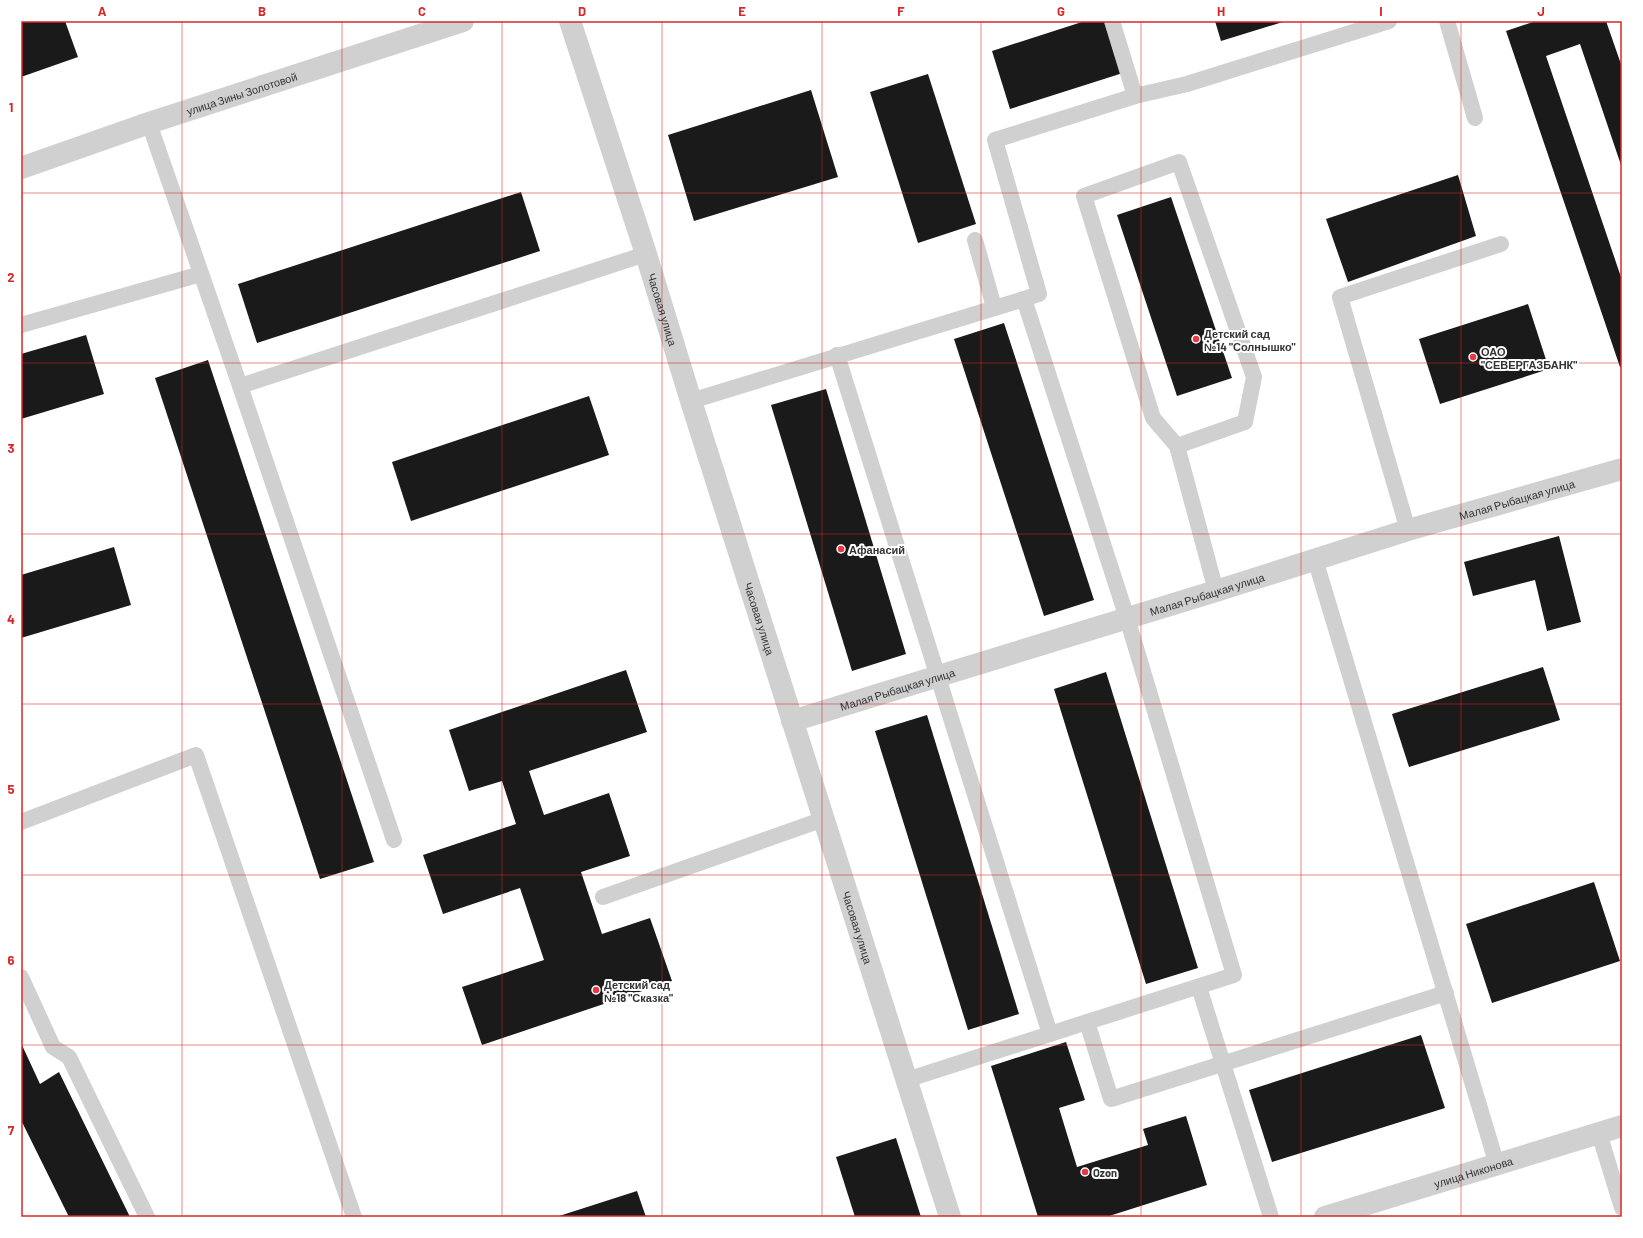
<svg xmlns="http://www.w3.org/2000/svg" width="1643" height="1238" font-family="Barlow,sans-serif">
  <rect width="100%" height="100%" fill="#fff"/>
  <g fill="#1a1a1a">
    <path d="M21 21H65L78 57 21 77Z"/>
    <path d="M1085 21H1110L1126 72 1010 109 992 51Z"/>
    <path d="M1215 21H1286L1221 41Z"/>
    <path d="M1536 21H1606L1622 67V168L1580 44 1546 56 1622 280V367H1620L1506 31Z"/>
    <path d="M928 74 976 224 918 243 870 92Z"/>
    <path d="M811 90 838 177 694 221 668 135Z"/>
    <path d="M1458 175 1476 236 1348 282 1326 219Z"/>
    <path d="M521 192 540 251 257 343 238 284Z"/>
    <path d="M1171 197 1232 378 1177 396 1117 215Z"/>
    <path d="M1528 304 1549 369 1440 404 1419 339Z"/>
    <path d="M1004 323 1094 600 1044 616 954 339Z"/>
    <path d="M86 335 104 394 21 419V354Z"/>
    <path d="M208 360 374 862 320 879 155 378Z"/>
    <path d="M826 389 906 654 852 671 771 405Z"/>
    <path d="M589 396 609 455 411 521 392 462Z"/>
    <path d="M1559 536 1581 622 1547 631 1535 580 1473 596 1464 562Z"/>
    <path d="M114 547 131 605 21 638V575Z"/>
    <path d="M1543 667 1560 720 1409 767 1392 714Z"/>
    <path d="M626 670 647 732 529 771 544 815 609 793 630 856 581 872 602 934 650 918 672 981 482 1045 462 987 544 960 520 888 443 914 423 855 516 824 502 781 469 791 449 730Z"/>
    <path d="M1106 672 1198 968 1146 984 1054 689Z"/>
    <path d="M927 715 1019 1014 968 1030 875 731Z"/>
    <path d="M1594 882 1620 961 1492 1003 1466 924Z"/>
    <path d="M1421 1035 1445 1108 1272 1162 1249 1090Z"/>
    <path d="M1066 1042 1085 1100 1059 1108 1077 1167 1148 1145 1143 1129 1186 1116 1207 1185 1106 1217H1038L991 1066Z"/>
    <path d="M21 1043 40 1084 59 1072 130 1217H69L21 1120Z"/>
    <path d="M896 1138 921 1217H855L836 1157Z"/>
    <path d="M637 1191 646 1217H556Z"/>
  </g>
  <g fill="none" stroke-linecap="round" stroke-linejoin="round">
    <g stroke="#d0d0d0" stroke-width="16">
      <path d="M1112 21 1135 96"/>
      <path d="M1447 21 1475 118"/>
      <path d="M149 123 240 386 394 840"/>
      <path d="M975 240 994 307"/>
      <path d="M1024 299 1039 294 995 140 1135 96 1187 84 1389 21"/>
      <path d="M21 325 201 274"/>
      <path d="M837 355 1050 1034"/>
      <path d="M240 386 646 254"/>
      <path d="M691 401 1024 299 1127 618 1234 975 906 1080"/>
      <path d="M1177 446 1153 418 1084 196 1179 162 1254 377 1245 422 1177 446 1216 591"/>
      <path d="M1408 530 1340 297 1501 244"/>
      <path d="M1315 559 1497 1165"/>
      <path d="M21 822 196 755 354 1217"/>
      <path d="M603 897 824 819"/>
      <path d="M21 977 53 1047 69 1057 147 1217"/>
      <path d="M1199 987 1271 1217"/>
      <path d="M1087 1022 1111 1099 1446 993"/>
      <path d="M1599 1133 1622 1208"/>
    </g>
    <g stroke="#d0d0d0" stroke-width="22">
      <path id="s1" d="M570 21 646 254 691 401 950 1217"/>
      <path id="s2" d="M21 168 149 123 463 21"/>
      <path id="s3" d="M792 721 1216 591 1408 530 1622 469"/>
      <path id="s4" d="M1325 1217 1622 1126"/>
    </g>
  </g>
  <path fill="none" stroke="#d62828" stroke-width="1" stroke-opacity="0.55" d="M182 21V1217M342 21V1217M502 21V1217M662 21V1217M822 21V1217M981 21V1217M1141 21V1217M1301 21V1217M1461 21V1217M21 193H1622M21 363H1622M21 534H1622M21 704H1622M21 875H1622M21 1045H1622"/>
  <g fill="#e63946" stroke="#fff" stroke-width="1.5">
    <circle cx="1196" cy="339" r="4"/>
    <circle cx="1473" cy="357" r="4"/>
    <circle cx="841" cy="549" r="4"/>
    <circle cx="596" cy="990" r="4"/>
    <circle cx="1085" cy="1172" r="4"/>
  </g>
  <g text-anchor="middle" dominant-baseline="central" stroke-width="4" stroke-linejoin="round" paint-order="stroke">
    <g font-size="11" fill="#333" stroke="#fff">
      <text stroke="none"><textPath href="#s2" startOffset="233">улица Зины Золотовой</textPath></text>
      <text stroke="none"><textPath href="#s1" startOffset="303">Часовая улица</textPath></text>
      <text stroke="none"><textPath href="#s3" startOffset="758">Малая Рыбацкая улица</textPath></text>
      <text stroke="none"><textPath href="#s3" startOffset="434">Малая Рыбацкая улица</textPath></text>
      <text stroke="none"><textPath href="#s1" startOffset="627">Часовая улица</textPath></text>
      <text stroke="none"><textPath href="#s3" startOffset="110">Малая Рыбацкая улица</textPath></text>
      <text stroke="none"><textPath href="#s1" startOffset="951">Часовая улица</textPath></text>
      <text stroke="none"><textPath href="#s4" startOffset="155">улица Никонова</textPath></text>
    </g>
    <g font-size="11" font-weight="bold" fill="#333" stroke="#fff" text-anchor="start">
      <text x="1204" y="333">Детский сад<tspan x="1204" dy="13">№14 "Солнышко"</tspan></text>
      <text x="1481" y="351">ОАО<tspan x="1481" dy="13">"СЕВЕРГАЗБАНК"</tspan></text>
      <text x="849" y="549">Афанасий</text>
      <text x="604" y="984">Детский сад<tspan x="604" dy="13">№18 "Сказка"</tspan></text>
      <text x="1093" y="1172">Ozon</text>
    </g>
  </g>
  <rect width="1643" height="1238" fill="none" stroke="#ffffff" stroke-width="44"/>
  <rect x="22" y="22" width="1599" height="1194" fill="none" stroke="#d62828" stroke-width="1.5"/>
  <g font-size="13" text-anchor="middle" font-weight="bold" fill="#d62828">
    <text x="102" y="16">A</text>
    <text x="262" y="16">B</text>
    <text x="422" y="16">C</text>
    <text x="582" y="16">D</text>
    <text x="742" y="16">E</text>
    <text x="901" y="16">F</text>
    <text x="1061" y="16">G</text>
    <text x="1221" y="16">H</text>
    <text x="1381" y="16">I</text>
    <text x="1541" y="16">J</text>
    <text x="11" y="112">1</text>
    <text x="11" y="282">2</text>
    <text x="11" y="453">3</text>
    <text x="11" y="624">4</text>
    <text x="11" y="794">5</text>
    <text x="11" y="965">6</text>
    <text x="11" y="1135">7</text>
  </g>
</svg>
